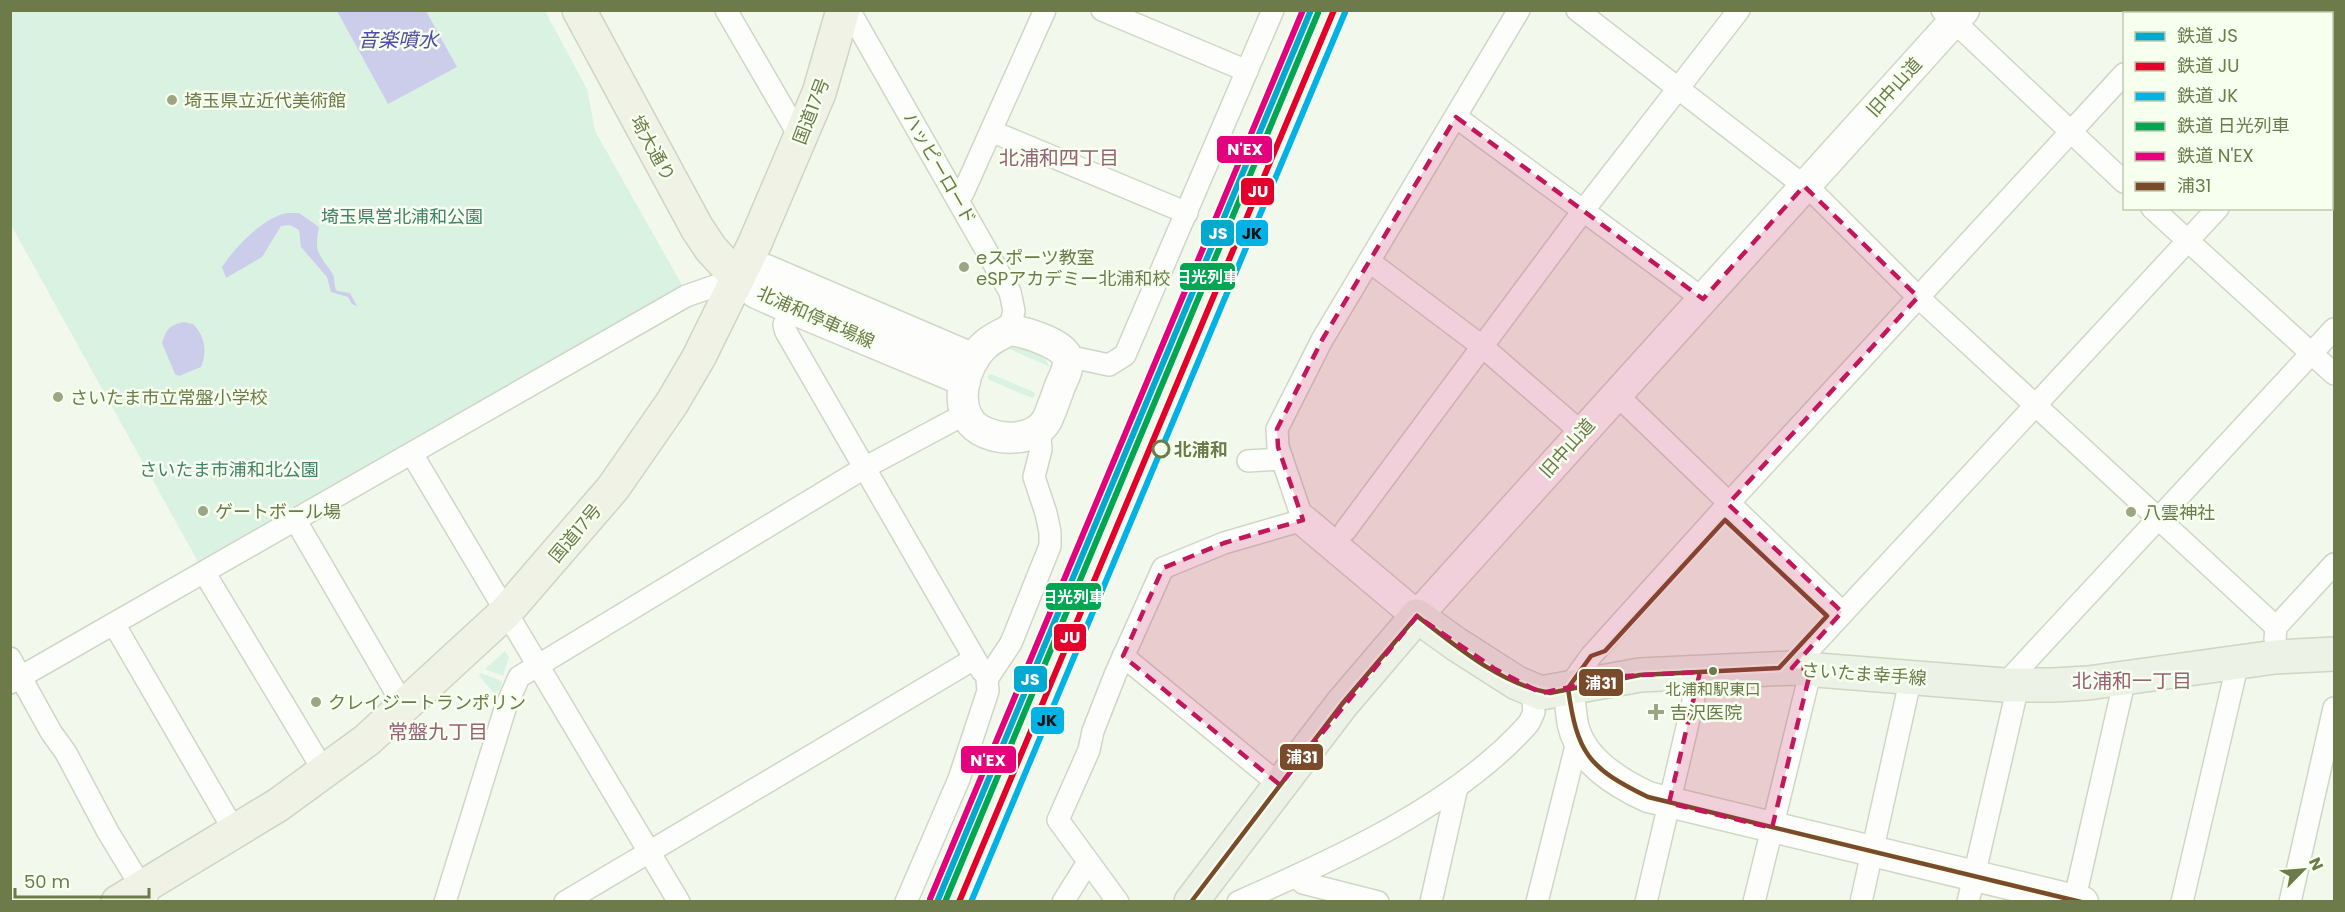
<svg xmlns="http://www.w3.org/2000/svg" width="2345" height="912" font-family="Poppins,'Noto Sans JP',sans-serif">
  <rect width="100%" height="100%" fill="#f2f9ec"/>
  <g fill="#d9f2e2">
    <path d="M11 11H545L587 89 595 131 686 292 202 569 11 225Z"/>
    <path d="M1012 344 1043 355 1050 367 1005 347Z"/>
    <path d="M991 374 1034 392 1035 396 1032 398 989 380 987 376Z"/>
    <path d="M505 651 509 657 503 676 485 669Z"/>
    <path d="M481 673 502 681 500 690 494 693 479 676Z"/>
  </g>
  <g fill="#cccdeb">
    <path d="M337 11H426L457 67 388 104Z"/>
    <path d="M287 213H299L319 227C314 253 318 252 332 273 336 279 333 285 337 291L350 293 357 306 352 304 348 297 331 292 327 277 301 247 299 230 290 225 281 226 262 257 226 278 222 267C235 247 264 217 287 213Z"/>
    <path d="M184 322 193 324C204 335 208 351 201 367L179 376 175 374 162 343C166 329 170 325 184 322Z"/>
  </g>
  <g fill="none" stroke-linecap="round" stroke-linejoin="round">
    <g stroke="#d0d6c7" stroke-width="24">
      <g id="street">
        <path d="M726 10 801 139"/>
        <path d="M849 10 1010 292 1014 311 1009 330"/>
        <path d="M1102 10 1247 71"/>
        <path d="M1577 10 1817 196 1918 297 2276 627"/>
        <path d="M1942 10 2124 182"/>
        <path d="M2226 10 2229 14"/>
        <path d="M2181 14 2184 10"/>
        <path d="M2332 86 2334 83"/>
        <path d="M2332 108 2334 111"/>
        <path d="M1456 117 1703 299"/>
        <path d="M991 131 1187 213"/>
        <path d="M957 197 963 193 1045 10"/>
        <path d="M2152 208 2334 374"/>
        <path d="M1370 262 1483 347 1581 432"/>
        <path d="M790 308 784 325 786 332 982 671"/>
        <path d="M1067 356 1109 365 1125 355 1273 10"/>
        <path d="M1616 394 1842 612"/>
        <path d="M412 454 679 902"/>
        <path d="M1248 461 1282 459"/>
        <path d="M296 521 405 708"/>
        <path d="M1345 531 1583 211 1739 10"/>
        <path d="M204 572 325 773"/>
        <path d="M114 624 235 832"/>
        <path d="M2275 639 2276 627 2334 564"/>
        <path d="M1123 656 1280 785"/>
        <path d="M10 658 51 732 66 753 108 832 147 896"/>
        <path d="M1792 668 2218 208"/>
        <path d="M10 683 686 296 738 278"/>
        <path d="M2004 685 2334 329"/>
        <path d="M1568 688 1591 656 1728 504 2124 74"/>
        <path d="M1296 876 1303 883 1378 902"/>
        <path d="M445 902 505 709 519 677 864 468 967 413"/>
        <path d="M565 902 974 659"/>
        <path d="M906 902 959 779 988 691 987 679 1011 643 1050 546V532L1046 513 1034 477 1041 449 1039 428"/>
        <path d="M1063 902 1088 862"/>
        <path d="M1118 902 1058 820 1089 750 1093 731 1115 675 1163 568 1224 543 1303 520 1278 447 1277 429 1322 340 1519 10"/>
        <path d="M1238 902C1336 859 1458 804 1529 723L1534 712 1532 691"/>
        <path d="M1431 902 1457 787"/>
        <path d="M1537 902 1578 738"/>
        <path d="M1646 902 1700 672"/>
        <path d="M1754 902 1811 669"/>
        <path d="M1861 902 1911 677"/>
        <path d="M1968 902 2018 686"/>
        <path d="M2074 902 2125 678"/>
        <path d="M2182 902 2238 662"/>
        <path d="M2290 902 2334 708"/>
      </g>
    </g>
    <g stroke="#d1d7c7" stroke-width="33">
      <g id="secondary">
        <path d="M738 278 766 270 974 359"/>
        <path d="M738 278 756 293 790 308 965 381"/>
        <path d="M1009 330C1022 331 1059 342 1066 355 1071 365 1064 377 1060 386 1056 397 1052 409 1047 420 1034 442 1000 441 980 430 950 412 964 363 985 345 992 338 1001 335 1009 330Z"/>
        <path d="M1303 520 1417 616 1964 10"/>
        <path d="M1568 688C1570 701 1571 714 1573 725 1581 761 1618 783 1648 797L2083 902"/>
      </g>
    </g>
    <g stroke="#cfd5c2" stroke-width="36">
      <path id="primary" d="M1191 902 1342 704 1417 616 1456 644 1517 683 1541 693 1640 675 1792 668 2004 685H2053L2088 683 2275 657 2334 654"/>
    </g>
    <g stroke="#cfd5c2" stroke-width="36">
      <g id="highway">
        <path d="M579 10 697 228 711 249 738 278"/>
        <path d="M118 902 278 805 367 740 505 613 613 488 672 403 699 357 755 243 819 93 843 10"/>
      </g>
    </g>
    <use href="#street" stroke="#fdfefc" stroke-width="21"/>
    <use href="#secondary" stroke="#fdfefc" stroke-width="30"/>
    <use href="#primary" stroke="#ecf3e6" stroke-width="33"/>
    <use href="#highway" stroke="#eff2e5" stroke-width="33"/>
    <g stroke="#f7ffef" stroke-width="9">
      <g id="bus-1">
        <path d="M1417 616C1456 646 1500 684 1550 693L1640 675 1779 668 1827 616 1725 520 1605 651 1591 656 1568 688"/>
        <path d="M1568 688C1577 753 1588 768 1648 797L2081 902"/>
        <path d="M1191 902 1342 704 1417 616"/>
      </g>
    </g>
    <use href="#bus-1" stroke="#7a4b2a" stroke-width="4.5"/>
    <g stroke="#f7ffef" stroke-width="10">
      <path id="rail-1" d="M937 902 1311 10"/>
    </g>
    <g stroke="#f7ffef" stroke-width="10">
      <path id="rail-2" d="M959 902 1334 10"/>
    </g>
    <g stroke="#f7ffef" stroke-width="10">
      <path id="rail-3" d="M971 902 1346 10"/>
    </g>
    <g stroke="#f7ffef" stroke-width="10">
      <path id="rail-4" d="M945 902 1318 13"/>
    </g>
    <g stroke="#f7ffef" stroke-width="10">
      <path id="rail-5" d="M930 899 1303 10"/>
    </g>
    <use href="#rail-1" stroke="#00a9ce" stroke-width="6"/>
    <use href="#rail-2" stroke="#e4002b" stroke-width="6"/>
    <use href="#rail-3" stroke="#00b2e5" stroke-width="6"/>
    <use href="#rail-4" stroke="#00a651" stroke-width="6"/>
    <use href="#rail-5" stroke="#e5007d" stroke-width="6"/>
  </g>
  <path fill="#c2185b" fill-opacity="0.2" stroke="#c2185b" stroke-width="4.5" stroke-dasharray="12 8" stroke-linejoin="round" d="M1456 117 1703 299 1804 186 1918 297 1728 504 1842 612 1792 668 1811 669 1772 828 1669 803 1700 672 1625 676 1541 693 1495 669 1417 616 1280 785 1123 656 1163 568 1224 543 1303 520 1278 447 1277 429 1322 340Z"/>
  <g fill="#9ca682" stroke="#f7ffef" stroke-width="2">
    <circle cx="172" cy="100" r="6"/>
    <circle cx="964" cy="267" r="6"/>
    <circle cx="58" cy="397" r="6"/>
    <circle cx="203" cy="511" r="6"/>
    <circle cx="2131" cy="512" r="6"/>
    <circle cx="316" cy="702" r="6"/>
    <path d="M1653 703h6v6h6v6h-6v6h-6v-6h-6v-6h6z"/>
  </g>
  <circle fill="#f7ffef" stroke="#6d7a49" stroke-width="3" cx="1161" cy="449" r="8"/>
  <circle fill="#6d7a49" stroke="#f7ffef" stroke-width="2" cx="1713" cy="671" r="5"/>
  <g text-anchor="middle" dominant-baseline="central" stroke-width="5" stroke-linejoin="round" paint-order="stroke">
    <g font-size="16" fill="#6d7a49" stroke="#f7ffef">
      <text x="1713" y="689">北浦和駅東口</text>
    </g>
    <g font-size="18" fill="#6d7a49" stroke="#f7ffef">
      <text transform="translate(1894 87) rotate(-48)">旧中山道</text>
      <text transform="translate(811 111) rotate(-69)">国道17号</text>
      <text transform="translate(653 148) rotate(61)">埼大通り</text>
      <text transform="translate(940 168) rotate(60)">ハッピーロード</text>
      <text transform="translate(816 317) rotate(24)">北浦和停車場線</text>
      <text transform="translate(1567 448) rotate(-48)">旧中山道</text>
      <text transform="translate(575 533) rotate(-50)">国道17号</text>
      <text transform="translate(1864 674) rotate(4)">さいたま幸手線</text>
    </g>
    <g font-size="18" fill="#6d7a49" stroke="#f7ffef" text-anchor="start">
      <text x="184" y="100">埼玉県立近代美術館</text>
      <text x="976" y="257">eスポーツ教室<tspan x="976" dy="21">eSPアカデミー北浦和校</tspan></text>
      <text x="70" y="397">さいたま市立常盤小学校</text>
      <text x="215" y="511">ゲートボール場</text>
      <text x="2143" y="512">八雲神社</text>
      <text x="328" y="702">クレイジートランポリン</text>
      <text x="1670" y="712">吉沢医院</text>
    </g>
    <g font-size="18" fill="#408167" stroke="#f7ffef">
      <text x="402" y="216">埼玉県営北浦和公園</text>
      <text x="229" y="469">さいたま市浦和北公園</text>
    </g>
    <g font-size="18" font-weight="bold" fill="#6d7a49" stroke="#f7ffef" text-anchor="start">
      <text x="1174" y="449">北浦和</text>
    </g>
    <g font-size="20" font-style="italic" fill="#5049a5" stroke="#f7ffef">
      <text x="398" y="40">音楽噴水</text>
    </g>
    <g font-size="20" fill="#976178" stroke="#f7ffef">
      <text x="1059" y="158">北浦和四丁目</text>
      <text x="2132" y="681">北浦和一丁目</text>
      <text x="438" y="732">常盤九丁目</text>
    </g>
  </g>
  <g stroke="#f7ffef" stroke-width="2">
    <rect x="1216" y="135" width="57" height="29" rx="6" fill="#e5007d"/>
    <rect x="1240" y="177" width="35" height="29" rx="6" fill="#e4002b"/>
    <rect x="1200" y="219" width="35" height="28" rx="6" fill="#00a9ce"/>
    <rect x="1235" y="219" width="34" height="28" rx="6" fill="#00b2e5"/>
    <rect x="1179" y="262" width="57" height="29" rx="6" fill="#00a651"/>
    <rect x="1045" y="582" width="57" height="29" rx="6" fill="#00a651"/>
    <rect x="1053" y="623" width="34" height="29" rx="6" fill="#e4002b"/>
    <rect x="1013" y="665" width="35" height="28" rx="6" fill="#00a9ce"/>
    <rect x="1578" y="668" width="46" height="29" rx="6" fill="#7a4b2a"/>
    <rect x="1030" y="706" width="35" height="29" rx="6" fill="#00b2e5"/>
    <rect x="1279" y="743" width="45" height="28" rx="6" fill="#7a4b2a"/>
    <rect x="960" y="745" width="57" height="29" rx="6" fill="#e5007d"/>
  </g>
  <g font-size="16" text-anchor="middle" font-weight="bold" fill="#fff">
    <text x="1245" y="155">N'EX</text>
    <text x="1258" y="197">JU</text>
    <text x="1218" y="239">JS</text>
    <text x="1207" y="283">日光列車</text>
    <text x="1073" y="603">日光列車</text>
    <text x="1070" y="643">JU</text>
    <text x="1030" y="685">JS</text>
    <text x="1601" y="689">浦31</text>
    <text x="1302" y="763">浦31</text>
    <text x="988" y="766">N'EX</text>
  </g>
  <g font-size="16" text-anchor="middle" font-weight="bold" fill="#111">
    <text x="1252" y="239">JK</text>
    <text x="1047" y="726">JK</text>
  </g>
  <rect width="2345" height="912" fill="none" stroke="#6d7a49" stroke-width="24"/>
  <rect x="2123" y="12" width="210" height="198" fill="#f7ffef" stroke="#c0caad" stroke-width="1.5"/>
  <rect x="2135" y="32" width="30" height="9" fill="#00a9ce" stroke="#c0caad" stroke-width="1.5"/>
  <text x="2177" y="42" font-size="18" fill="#6d7a49">鉄道 JS</text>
  <rect x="2135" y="62" width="30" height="9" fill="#e4002b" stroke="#c0caad" stroke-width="1.5"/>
  <text x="2177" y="72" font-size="18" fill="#6d7a49">鉄道 JU</text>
  <rect x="2135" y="92" width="30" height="9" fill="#00b2e5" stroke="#c0caad" stroke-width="1.5"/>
  <text x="2177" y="102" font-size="18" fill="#6d7a49">鉄道 JK</text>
  <rect x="2135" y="122" width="30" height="9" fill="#00a651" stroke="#c0caad" stroke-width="1.5"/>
  <text x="2177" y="132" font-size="18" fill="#6d7a49">鉄道 日光列車</text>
  <rect x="2135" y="152" width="30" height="9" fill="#e5007d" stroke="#c0caad" stroke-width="1.5"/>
  <text x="2177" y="162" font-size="18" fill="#6d7a49">鉄道 N'EX</text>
  <rect x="2135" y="182" width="30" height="9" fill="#7a4b2a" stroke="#c0caad" stroke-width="1.5"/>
  <text x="2177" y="192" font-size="18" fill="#6d7a49">浦31</text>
  <g transform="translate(2303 870) rotate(65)" stroke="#f7ffef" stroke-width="4.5" paint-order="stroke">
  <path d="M0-4.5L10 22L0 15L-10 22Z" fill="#6d7a49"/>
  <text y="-9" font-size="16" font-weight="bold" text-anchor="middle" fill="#6d7a49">N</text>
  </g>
  <path d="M15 888v9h134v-9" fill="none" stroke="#6d7a49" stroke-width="3"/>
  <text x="24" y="888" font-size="18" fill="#6d7a49" stroke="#f7ffef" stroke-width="4.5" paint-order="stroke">50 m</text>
</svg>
